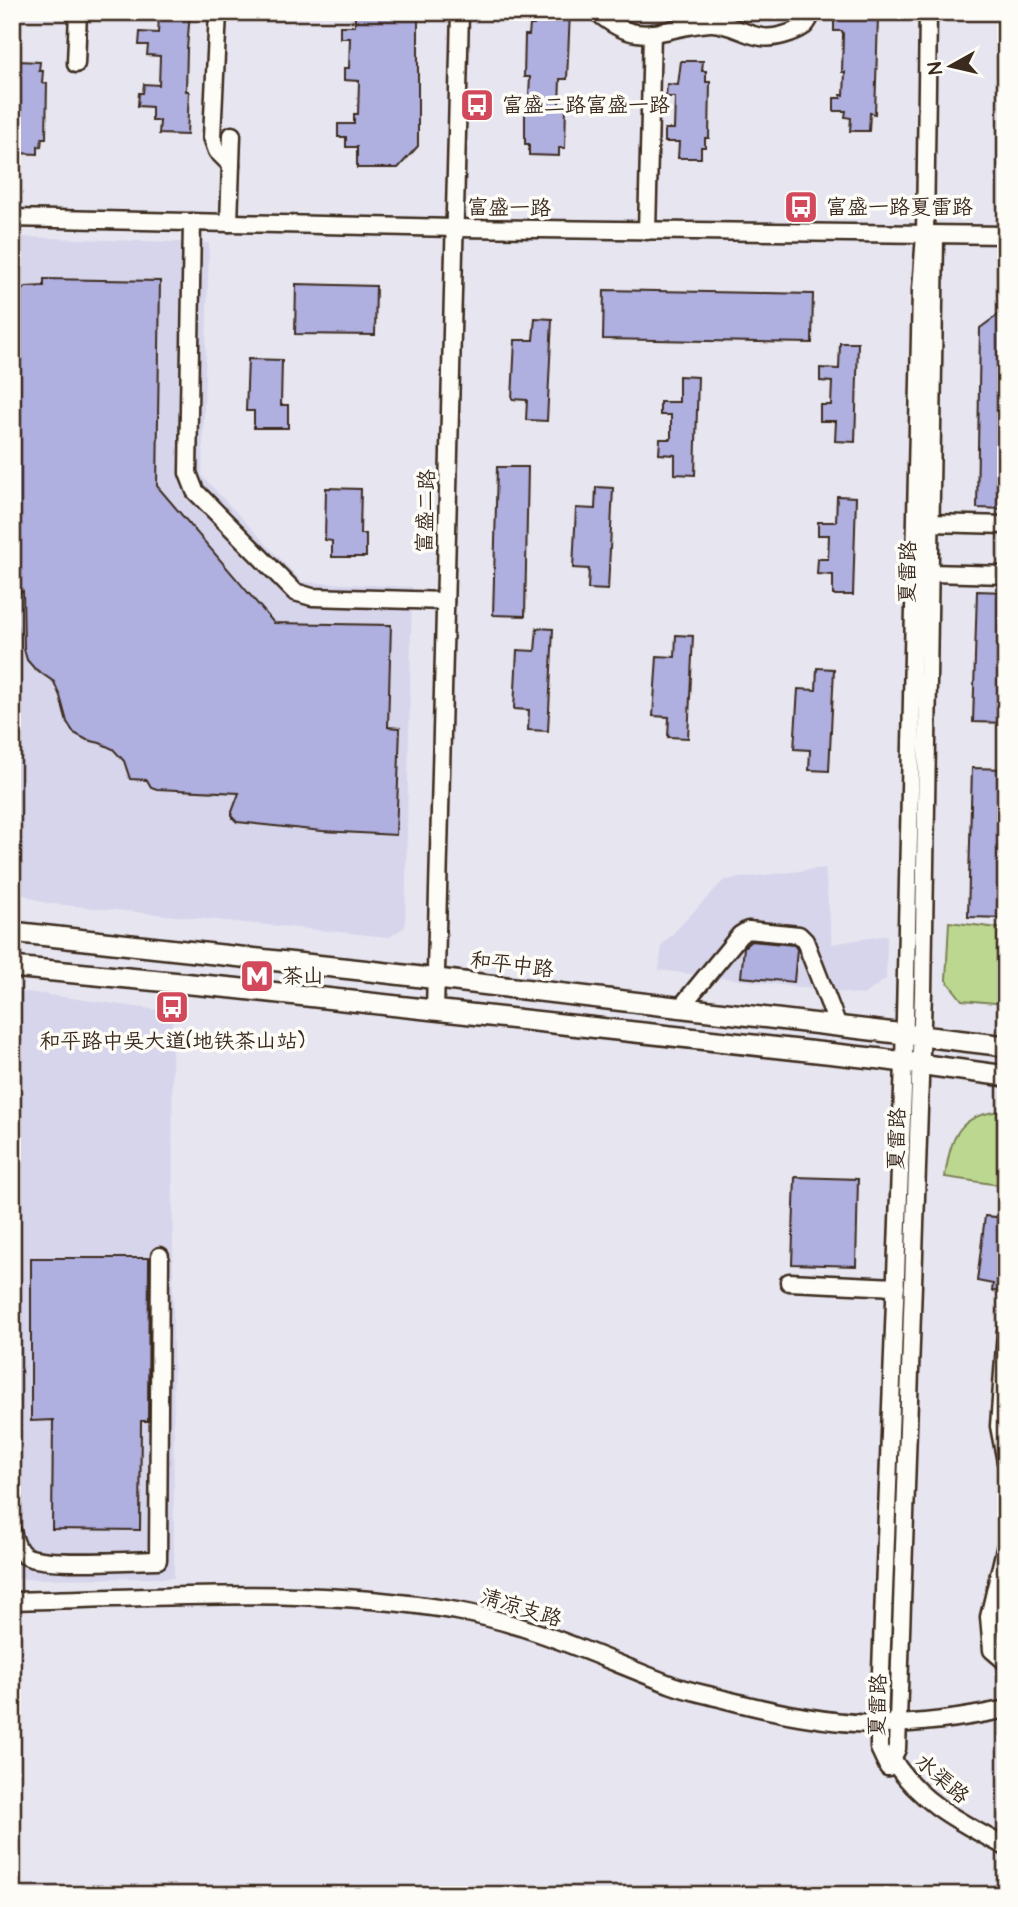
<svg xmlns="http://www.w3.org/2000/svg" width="1018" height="1907" font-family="'Architects Daughter','LXGW WenKai TC',sans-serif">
  <rect width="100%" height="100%" fill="#e6e5f0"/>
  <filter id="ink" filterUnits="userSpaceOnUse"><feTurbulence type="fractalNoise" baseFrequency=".0143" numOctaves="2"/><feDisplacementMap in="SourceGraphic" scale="14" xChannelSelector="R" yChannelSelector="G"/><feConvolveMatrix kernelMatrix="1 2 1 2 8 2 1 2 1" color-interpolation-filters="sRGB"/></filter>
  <g filter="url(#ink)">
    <g fill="#d6d5eb">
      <path d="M12 237 209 243 202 476 302 582 412 587 405 927 389 937 45 903 12 890Z"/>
      <path d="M825 868 832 944 887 935 886 979 863 995 659 970 662 945 724 880Z"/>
      <path d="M27 992 172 1012 174 1578 12 1579V994Z"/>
    </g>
    <g fill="#bcd890" stroke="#7c8157" stroke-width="2">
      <path d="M949 922 1006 929V1004L962 1000 946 980Z"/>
      <path d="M1006 1111V1186L945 1177C951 1135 959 1113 1006 1111Z"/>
    </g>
    <g fill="#afafe0" stroke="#3b2a1e" stroke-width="2">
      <path d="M162 12H190L187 49 186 91H189L187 135 159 134 160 121H152V107L138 106 139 93H143L144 84 159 85 160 56 147 55 148 45H139L140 32 158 33 159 16H162Z"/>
      <path d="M382 12H418V146L398 168H357V147H346V137H338V124H354V114H358L359 81 344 80V68H349L350 38H340V26H355V13Z"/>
      <path d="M542 12H570L567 79H560L559 106H566L565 148H559V156L529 155V144H525V110H528L530 77H524L525 35H529L530 25H534L535 14H542Z"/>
      <path d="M843 12H873V18H878L875 114 870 113 869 131H850L851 118 845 117 846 111H834V98H841V95H844L845 72H842L843 34 842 31H834V16H843Z"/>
      <path d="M17 61 40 62 39 71H43L42 83H47L46 138H42L41 147 38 146V154L15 153V143H12V85H15L17 77Z"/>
      <path d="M681 61H703L702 71H706V82H710L709 138H705V147H701V158H678L679 142H665V129H674L675 97H666L667 84 678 85Z"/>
      <path d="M44 279 160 281 157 486 274 623 391 625 388 727 400 728 396 835 322 831 237 822 232 817V812L239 793 157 789 151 787 147 780 130 779 124 761 113 749 100 743 87 740 74 733 67 722 60 696 54 682 34 668 27 660 24 649 23 591 12 595V326H15V304L20 292 26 287 44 286Z"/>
      <path d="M296 284 376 286 375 335 295 334Z"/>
      <path d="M604 290 813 294 812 343 603 339Z"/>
      <path d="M1006 309V509L977 508 980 328Z"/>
      <path d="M535 318 552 319 547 421 526 420 527 400 512 399 515 340H533Z"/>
      <path d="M840 343H858L855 442 835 441 836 421H820V405H831L832 382 820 381V368L839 369Z"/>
      <path d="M248 359 282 360 281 405H288V428H254V411H246Z"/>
      <path d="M679 376 698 377 695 475 675 474V455L659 454 660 439H671V415H660V402H679Z"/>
      <path d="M497 467H528L525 616 493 615Z"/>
      <path d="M596 487 613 488 608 590 588 589 589 569 573 568 576 508 595 509Z"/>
      <path d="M326 488 361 489 360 534H366V557H332V541L325 540Z"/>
      <path d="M837 496 856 497 853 595H833V575L817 574 818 559H828L829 535H818V522H836Z"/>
      <path d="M977 591 1006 592V723L973 722Z"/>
      <path d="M537 628 553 629 548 731 528 730 529 710 514 709 517 650 535 651Z"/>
      <path d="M676 635 693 636 688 738 668 737 669 717 653 716 657 656 675 657Z"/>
      <path d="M817 668 834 669 829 771 809 770 810 750 794 749 798 689 816 690Z"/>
      <path d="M972 768 1006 769V918L968 917Z"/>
      <path d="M751 941 794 945 797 949 794 982 741 977 744 947Z"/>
      <path d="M795 1177 858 1179 856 1266 792 1264Z"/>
      <path d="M985 1216 1006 1218V1292L992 1291 993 1284 977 1281Z"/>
      <path d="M31 1258H149L148 1421H141L140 1530 52 1529 53 1420 31 1421Z"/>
    </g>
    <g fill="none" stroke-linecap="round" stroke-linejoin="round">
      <g stroke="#3b2a1e" stroke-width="21">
        <g id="minor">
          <path d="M218 12 212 137 217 151 231 165"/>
          <path d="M597 12C641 51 662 26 710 23 728 22 745 35 762 37 774 39 794 33 804 26 808 23 810 16 813 12"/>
          <path d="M76 64 78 12"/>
          <path d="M12 218 455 228 1006 235"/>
          <path d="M192 222 188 473 195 491 295 592 312 597 445 601"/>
          <path d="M229 223 232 135"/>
          <path d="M647 231 652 33"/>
          <path d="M930 523 1006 525"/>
          <path d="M929 573 1006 575"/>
          <path d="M680 1008 740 935 748 930 799 935 805 941 838 1026"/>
          <path d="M435 1011 460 12"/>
          <path d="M789 1282 896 1287"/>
          <path d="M1006 1332 999 1426 1006 1462"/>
          <path d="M12 1531C14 1539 17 1550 24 1555 42 1567 132 1560 158 1560L160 1256"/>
          <path d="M1006 1545 989 1617 992 1650 1006 1662"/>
          <path d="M12 1601C160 1598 310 1585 457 1611 531 1624 601 1658 672 1685 688 1691 706 1694 723 1699 773 1712 828 1724 880 1724 921 1724 965 1718 1006 1709"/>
          <path d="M892 1758C917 1802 964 1824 1006 1847"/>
          <path d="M888 1767 879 1748V1724L904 1063 921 290 925 234 928 12"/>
          <path d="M888 1767 897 1749 923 993 935 239"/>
        </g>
      </g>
      <g stroke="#3b2a1e" stroke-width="24">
        <g id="major">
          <path d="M12 932 370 971 1006 1046"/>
          <path d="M12 967 233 988 881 1059 1006 1076"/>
        </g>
      </g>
      <use href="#minor" stroke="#fdfcf7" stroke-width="16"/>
      <use href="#major" stroke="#fdfcf7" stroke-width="19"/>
    </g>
  </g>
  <defs>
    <g id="bus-square" transform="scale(1.75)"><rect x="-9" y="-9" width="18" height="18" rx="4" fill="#d1495b" stroke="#fdfcf7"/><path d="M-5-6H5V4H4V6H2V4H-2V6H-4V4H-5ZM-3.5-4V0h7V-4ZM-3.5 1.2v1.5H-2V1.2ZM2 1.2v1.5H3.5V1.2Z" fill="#fff"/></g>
    <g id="metro-square" transform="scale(1.75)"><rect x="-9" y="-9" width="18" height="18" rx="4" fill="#d1495b" stroke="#fdfcf7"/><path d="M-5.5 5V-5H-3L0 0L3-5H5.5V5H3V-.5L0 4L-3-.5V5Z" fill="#fff"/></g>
  </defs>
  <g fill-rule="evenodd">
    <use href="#bus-square" x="477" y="105"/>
    <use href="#bus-square" x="801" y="207"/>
    <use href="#metro-square" x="257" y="976"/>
    <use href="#bus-square" x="172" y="1007"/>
  </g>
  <g text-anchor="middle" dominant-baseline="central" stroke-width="7" stroke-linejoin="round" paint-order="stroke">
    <g font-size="21" fill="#3b2a1e" stroke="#fdfcf7" text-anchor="start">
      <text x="502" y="105">富盛二路富盛一路</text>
      <text x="826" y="207">富盛一路夏雷路</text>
      <text x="282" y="976">茶山</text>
      <text x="172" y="1041" text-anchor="middle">和平路中吴大道(地铁茶山站)</text>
    </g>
    <g font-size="21" fill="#3b2a1e" stroke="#fdfcf7">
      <text transform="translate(509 208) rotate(1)">富盛一路</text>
      <text transform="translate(426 511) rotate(-88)">富盛二路</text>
      <text transform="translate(908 572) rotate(-89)">夏雷路</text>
      <text transform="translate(512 965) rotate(7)">和平中路</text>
      <text transform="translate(897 1139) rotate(-88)">夏雷路</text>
      <text transform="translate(521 1608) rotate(17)">清凉支路</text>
      <text transform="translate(878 1705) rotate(-88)">夏雷路</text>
      <text transform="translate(942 1779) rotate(41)">水渠路</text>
    </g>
  </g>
  <rect width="1018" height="1907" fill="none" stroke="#fdfcf7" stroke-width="42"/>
  <rect x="21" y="21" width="976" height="1865" fill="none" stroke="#3b2a1e" stroke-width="2.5" filter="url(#ink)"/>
  <g transform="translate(951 66) rotate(262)" stroke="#fdfcf7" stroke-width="5" paint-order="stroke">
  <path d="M0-5L12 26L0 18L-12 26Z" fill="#3b2a1e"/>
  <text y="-10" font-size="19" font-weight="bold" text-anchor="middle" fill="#3b2a1e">N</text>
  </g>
</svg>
